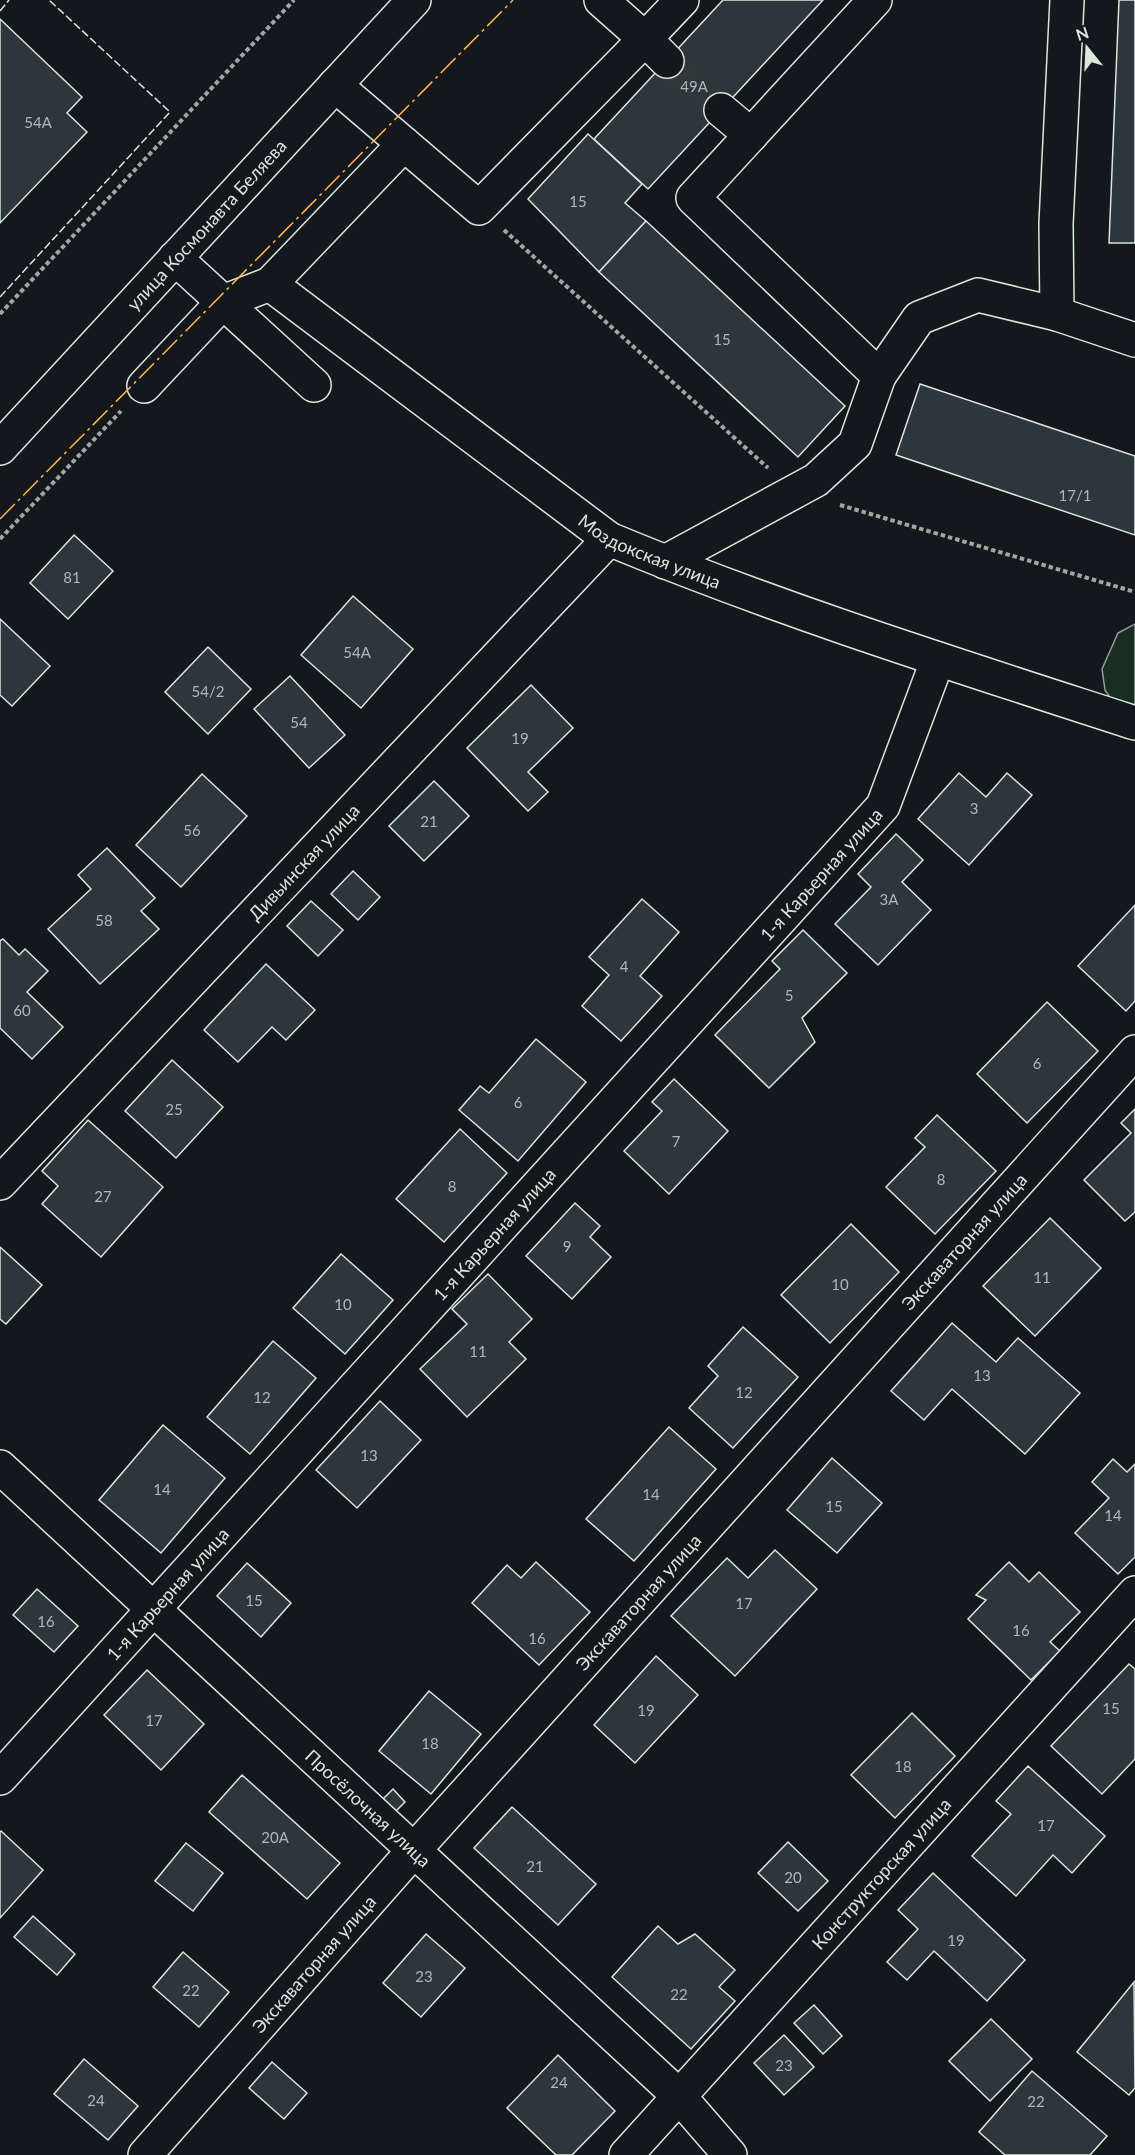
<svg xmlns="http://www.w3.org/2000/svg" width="1135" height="2155" font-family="Lato,sans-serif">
  <rect width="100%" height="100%" fill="#14181c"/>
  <path fill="#1a2d24" stroke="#939e99" stroke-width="1.5" d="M1135 624V716L1114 704 1105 690 1102 669 1118 633Z"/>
  <g fill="#2c363c" stroke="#d8e6dc" stroke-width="1.5">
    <path d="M723 0H823L648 189 594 139Z"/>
    <path d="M1119 0H1135V243H1109Z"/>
    <path d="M0 19 82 97 67 113 87 132 0 223Z"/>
    <path d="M588 134 642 184 625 203 646 221 599 272 528 199Z"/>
    <path d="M646 221 845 406 798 457 599 272Z"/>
    <path d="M920 384 1135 456V535L896 455Z"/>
    <path d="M74 535 113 571 68 619 30 583Z"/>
    <path d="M353 596 413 649 361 708 301 655Z"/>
    <path d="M0 619 50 666 12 706 0 695Z"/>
    <path d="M208 647 251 689 208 734 165 692Z"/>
    <path d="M290 676 345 735 309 768 254 709Z"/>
    <path d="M531 685 573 728 528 772 548 792 528 811 467 748Z"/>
    <path d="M959 773 986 797 1007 773 1032 795 969 865 918 819Z"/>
    <path d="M202 774 247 816 181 887 136 845Z"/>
    <path d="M434 781 469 816 424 861 389 826Z"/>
    <path d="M896 834 923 860 902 882 931 910 878 965 835 924 871 887 858 874Z"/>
    <path d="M107 848 155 898 141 911 159 929 100 984 48 929 91 889 78 875Z"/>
    <path d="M353 871 380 897 358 920 331 894Z"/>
    <path d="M642 899 679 932 640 976 662 996 621 1041 582 1006 609 975 589 957Z"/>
    <path d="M311 901 343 930 318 956 287 926Z"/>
    <path d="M1135 905V1001L1126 1011 1078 966Z"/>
    <path d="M803 930 847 973 802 1018 815 1042 769 1088 715 1035 780 969 772 961Z"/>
    <path d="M3 939 19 955 25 949 48 971 27 992 63 1027 32 1059 0 1028V941Z"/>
    <path d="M266 964 315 1010 286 1040 272 1027 238 1062 204 1030Z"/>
    <path d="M1047 1002 1098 1051 1027 1123 977 1074Z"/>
    <path d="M536 1039 586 1082 518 1161 459 1110 480 1086 489 1093Z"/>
    <path d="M172 1060 223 1107 176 1158 125 1111Z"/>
    <path d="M674 1079 728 1131 669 1194 624 1151 662 1111 652 1102Z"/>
    <path d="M1135 1109V1212L1125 1221 1084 1180 1131 1133 1121 1123Z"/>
    <path d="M937 1115 996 1171 935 1234 886 1187 925 1147 915 1138Z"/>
    <path d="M88 1120 163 1187 101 1257 42 1204 58 1186 42 1171Z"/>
    <path d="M460 1129 507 1173 444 1242 396 1199Z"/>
    <path d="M575 1203 600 1226 590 1237 611 1257 572 1299 526 1256Z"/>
    <path d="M1050 1218 1101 1268 1035 1336 983 1286Z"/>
    <path d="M851 1224 899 1272 830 1343 781 1295Z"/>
    <path d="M0 1247 42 1285 6 1324 0 1319Z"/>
    <path d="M341 1254 393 1300 345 1354 293 1308Z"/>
    <path d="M488 1274 532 1319 509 1342 526 1359 467 1417 420 1369 467 1324 452 1309Z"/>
    <path d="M952 1323 996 1362 1018 1338 1080 1393 1025 1454 952 1389 924 1420 891 1391Z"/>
    <path d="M743 1327 798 1377 733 1448 689 1408 718 1376 708 1366Z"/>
    <path d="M273 1341 316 1378 250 1454 207 1417Z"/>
    <path d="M380 1401 421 1440 357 1508 316 1470Z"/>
    <path d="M163 1425 225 1478 161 1553 99 1500Z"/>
    <path d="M669 1427 716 1469 634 1561 586 1519Z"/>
    <path d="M832 1458 882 1503 837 1553 787 1510Z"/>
    <path d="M1113 1459 1127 1472 1135 1464V1557L1118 1574 1075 1533 1109 1498 1092 1482Z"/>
    <path d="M775 1550 817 1589 735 1676 671 1616 727 1558 748 1578Z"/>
    <path d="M536 1562 590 1612 539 1665 472 1603 507 1565 521 1578Z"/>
    <path d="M1009 1562 1029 1582 1039 1572 1080 1612 1050 1642 1060 1651 1031 1680 968 1619 986 1600 976 1595Z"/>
    <path d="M247 1563 291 1603 261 1637 217 1596Z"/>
    <path d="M37 1589 78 1626 54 1652 13 1615Z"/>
    <path d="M656 1656 698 1695 635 1763 594 1725Z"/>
    <path d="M1129 1664 1135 1669V1759L1102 1794 1051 1746Z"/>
    <path d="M147 1670 204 1724 161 1770 104 1715Z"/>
    <path d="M429 1691 481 1734 431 1794 379 1751Z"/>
    <path d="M912 1713 955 1756 895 1818 851 1775Z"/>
    <path d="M1028 1766 1105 1836 1072 1873 1053 1855 1016 1896 972 1856 1011 1814 996 1801Z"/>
    <path d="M242 1775 340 1863 307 1899 209 1812Z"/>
    <path d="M393 1789 405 1802 394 1813 382 1800Z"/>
    <path d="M512 1807 596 1884 558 1925 474 1848Z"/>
    <path d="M1 1831 43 1870 0 1918V1832Z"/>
    <path d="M788 1842 828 1881 798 1911 758 1873Z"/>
    <path d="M186 1843 223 1873 193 1911 155 1881Z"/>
    <path d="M933 1873 1025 1960 987 2001 934 1951 907 1980 887 1962 918 1929 898 1910Z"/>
    <path d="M33 1916 75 1954 57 1975 14 1937Z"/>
    <path d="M658 1926 678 1944 695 1934 735 1970 719 1987 735 2001 691 2049 612 1977Z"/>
    <path d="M426 1934 465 1968 421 2017 383 1983Z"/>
    <path d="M183 1952 229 1992 199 2027 153 1987Z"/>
    <path d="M1134 1982 1135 2088 1129 2095 1077 2052Z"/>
    <path d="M814 2005 842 2036 823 2054 794 2023Z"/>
    <path d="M991 2019 1032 2059 990 2101 949 2061Z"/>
    <path d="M784 2035 814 2067 784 2095 754 2063Z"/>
    <path d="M558 2055 615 2111 572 2155H556L507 2108Z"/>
    <path d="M84 2059 138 2106 108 2140 54 2094Z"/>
    <path d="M272 2062 307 2093 284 2119 249 2088Z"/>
    <path d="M1032 2071 1107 2136 1090 2155H1005L979 2132Z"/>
  </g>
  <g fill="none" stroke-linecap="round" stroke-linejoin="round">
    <path stroke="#313739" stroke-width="33" stroke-dasharray="33 16" stroke-linecap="butt" d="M667 61 721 110"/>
    <g stroke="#d8e6dc" stroke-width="36">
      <g id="minor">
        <path d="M601 0 645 39 682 0"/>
        <path d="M875 0 693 198 879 376 919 318 978 295 1057 314 1135 340"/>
        <path d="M335 85 479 208 645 39 667 61"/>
        <path d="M721 110 751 135"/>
        <path d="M175 258 314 385"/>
        <path d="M270 284 404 144"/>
        <path d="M1057 314 1056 224 1067 0"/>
        <path id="s1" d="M144 386 223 302 270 284 609 539C780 610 959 666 1135 723"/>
        <path id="s2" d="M0 448 414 0"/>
        <path d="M665 562 816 480 855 444 879 376"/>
        <path id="s3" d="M0 1183 609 539"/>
        <path id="s4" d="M0 1467 678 2095 730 2155"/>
        <path id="s5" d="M0 1778 883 806 938 659"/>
        <path id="s6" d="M145 2155 415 1849 1135 1052"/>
        <path id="s7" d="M626 2155 1135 1593"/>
      </g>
    </g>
    <g stroke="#9da8a2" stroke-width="4" stroke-dasharray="4.5 3" stroke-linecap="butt">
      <path d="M504 230 768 468"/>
      <path d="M0 314 294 0"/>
      <path d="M840 505 1135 592"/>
      <path d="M0 539 121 411"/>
    </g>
    <use href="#minor" stroke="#14181c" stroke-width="33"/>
    <g stroke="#d8e6dc" stroke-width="1.5" stroke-dasharray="8 3" stroke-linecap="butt">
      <path d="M0 11 9 0"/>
      <path d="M0 297 170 112 49 0"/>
    </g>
    <path stroke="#ffb74d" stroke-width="1.5" stroke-dasharray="21 4.5 3 4.5" stroke-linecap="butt" d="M0 519 513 0"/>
  </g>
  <g text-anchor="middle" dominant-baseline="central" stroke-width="4.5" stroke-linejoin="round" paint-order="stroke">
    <g font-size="15" fill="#adbab4">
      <text x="694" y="86">49А</text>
      <text x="38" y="122">54А</text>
      <text x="578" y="201">15</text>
      <text x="722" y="339">15</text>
      <text x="1075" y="495">17/1</text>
      <text x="72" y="577">81</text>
      <text x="357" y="652">54А</text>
      <text x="208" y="691">54/2</text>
      <text x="299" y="722">54</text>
      <text x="520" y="738">19</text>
      <text x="974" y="808">3</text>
      <text x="429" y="821">21</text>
      <text x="192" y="830">56</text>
      <text x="889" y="899">3А</text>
      <text x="104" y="920">58</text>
      <text x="624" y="966">4</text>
      <text x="789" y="995">5</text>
      <text x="22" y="1010">60</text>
      <text x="1037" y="1063">6</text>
      <text x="518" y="1102">6</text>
      <text x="174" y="1109">25</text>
      <text x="676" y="1141">7</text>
      <text x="941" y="1179">8</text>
      <text x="452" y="1186">8</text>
      <text x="103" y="1196">27</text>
      <text x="567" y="1246">9</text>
      <text x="1042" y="1277">11</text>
      <text x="840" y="1284">10</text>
      <text x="343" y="1304">10</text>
      <text x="478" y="1351">11</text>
      <text x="982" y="1375">13</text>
      <text x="744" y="1392">12</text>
      <text x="262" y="1397">12</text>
      <text x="369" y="1455">13</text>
      <text x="162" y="1489">14</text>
      <text x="651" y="1494">14</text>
      <text x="834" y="1506">15</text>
      <text x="1113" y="1515">14</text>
      <text x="254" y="1600">15</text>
      <text x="744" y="1603">17</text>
      <text x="46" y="1621">16</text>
      <text x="1021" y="1630">16</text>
      <text x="537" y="1638">16</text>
      <text x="1111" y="1708">15</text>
      <text x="646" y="1710">19</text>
      <text x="154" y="1720">17</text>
      <text x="430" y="1743">18</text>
      <text x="903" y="1766">18</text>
      <text x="1046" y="1825">17</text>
      <text x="275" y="1837">20А</text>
      <text x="535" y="1866">21</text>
      <text x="793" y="1877">20</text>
      <text x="956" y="1940">19</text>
      <text x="424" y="1976">23</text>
      <text x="191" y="1990">22</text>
      <text x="679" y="1994">22</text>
      <text x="784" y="2065">23</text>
      <text x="559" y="2082">24</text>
      <text x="96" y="2100">24</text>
      <text x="1036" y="2101">22</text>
    </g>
    <g font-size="18" fill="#d8e6dc" stroke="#14181c">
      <text stroke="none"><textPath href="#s2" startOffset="304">улица Космонавта Беляева</textPath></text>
      <text stroke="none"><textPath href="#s1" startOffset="632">Моздокская улица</textPath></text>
      <text stroke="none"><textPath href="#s3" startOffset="442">Дивьинская улица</textPath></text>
      <text stroke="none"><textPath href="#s5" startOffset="1221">1-я Карьерная улица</textPath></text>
      <text stroke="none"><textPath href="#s5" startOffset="735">1-я Карьерная улица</textPath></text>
      <text stroke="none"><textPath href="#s6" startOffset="1227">Экскаваторная улица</textPath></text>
      <text stroke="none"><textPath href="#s5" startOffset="249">1-я Карьерная улица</textPath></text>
      <text stroke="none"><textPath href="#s6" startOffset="741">Экскаваторная улица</textPath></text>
      <text stroke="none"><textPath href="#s4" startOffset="502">Просёлочная улица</textPath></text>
      <text stroke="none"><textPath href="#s7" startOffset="380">Конструкторская улица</textPath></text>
      <text stroke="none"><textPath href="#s6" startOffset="255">Экскаваторная улица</textPath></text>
    </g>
  </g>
  <g transform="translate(1087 48) rotate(342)" stroke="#14181c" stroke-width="4.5" paint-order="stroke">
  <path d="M0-4.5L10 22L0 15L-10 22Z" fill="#d8e6dc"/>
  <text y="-9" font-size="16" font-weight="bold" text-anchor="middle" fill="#d8e6dc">N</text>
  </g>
</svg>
